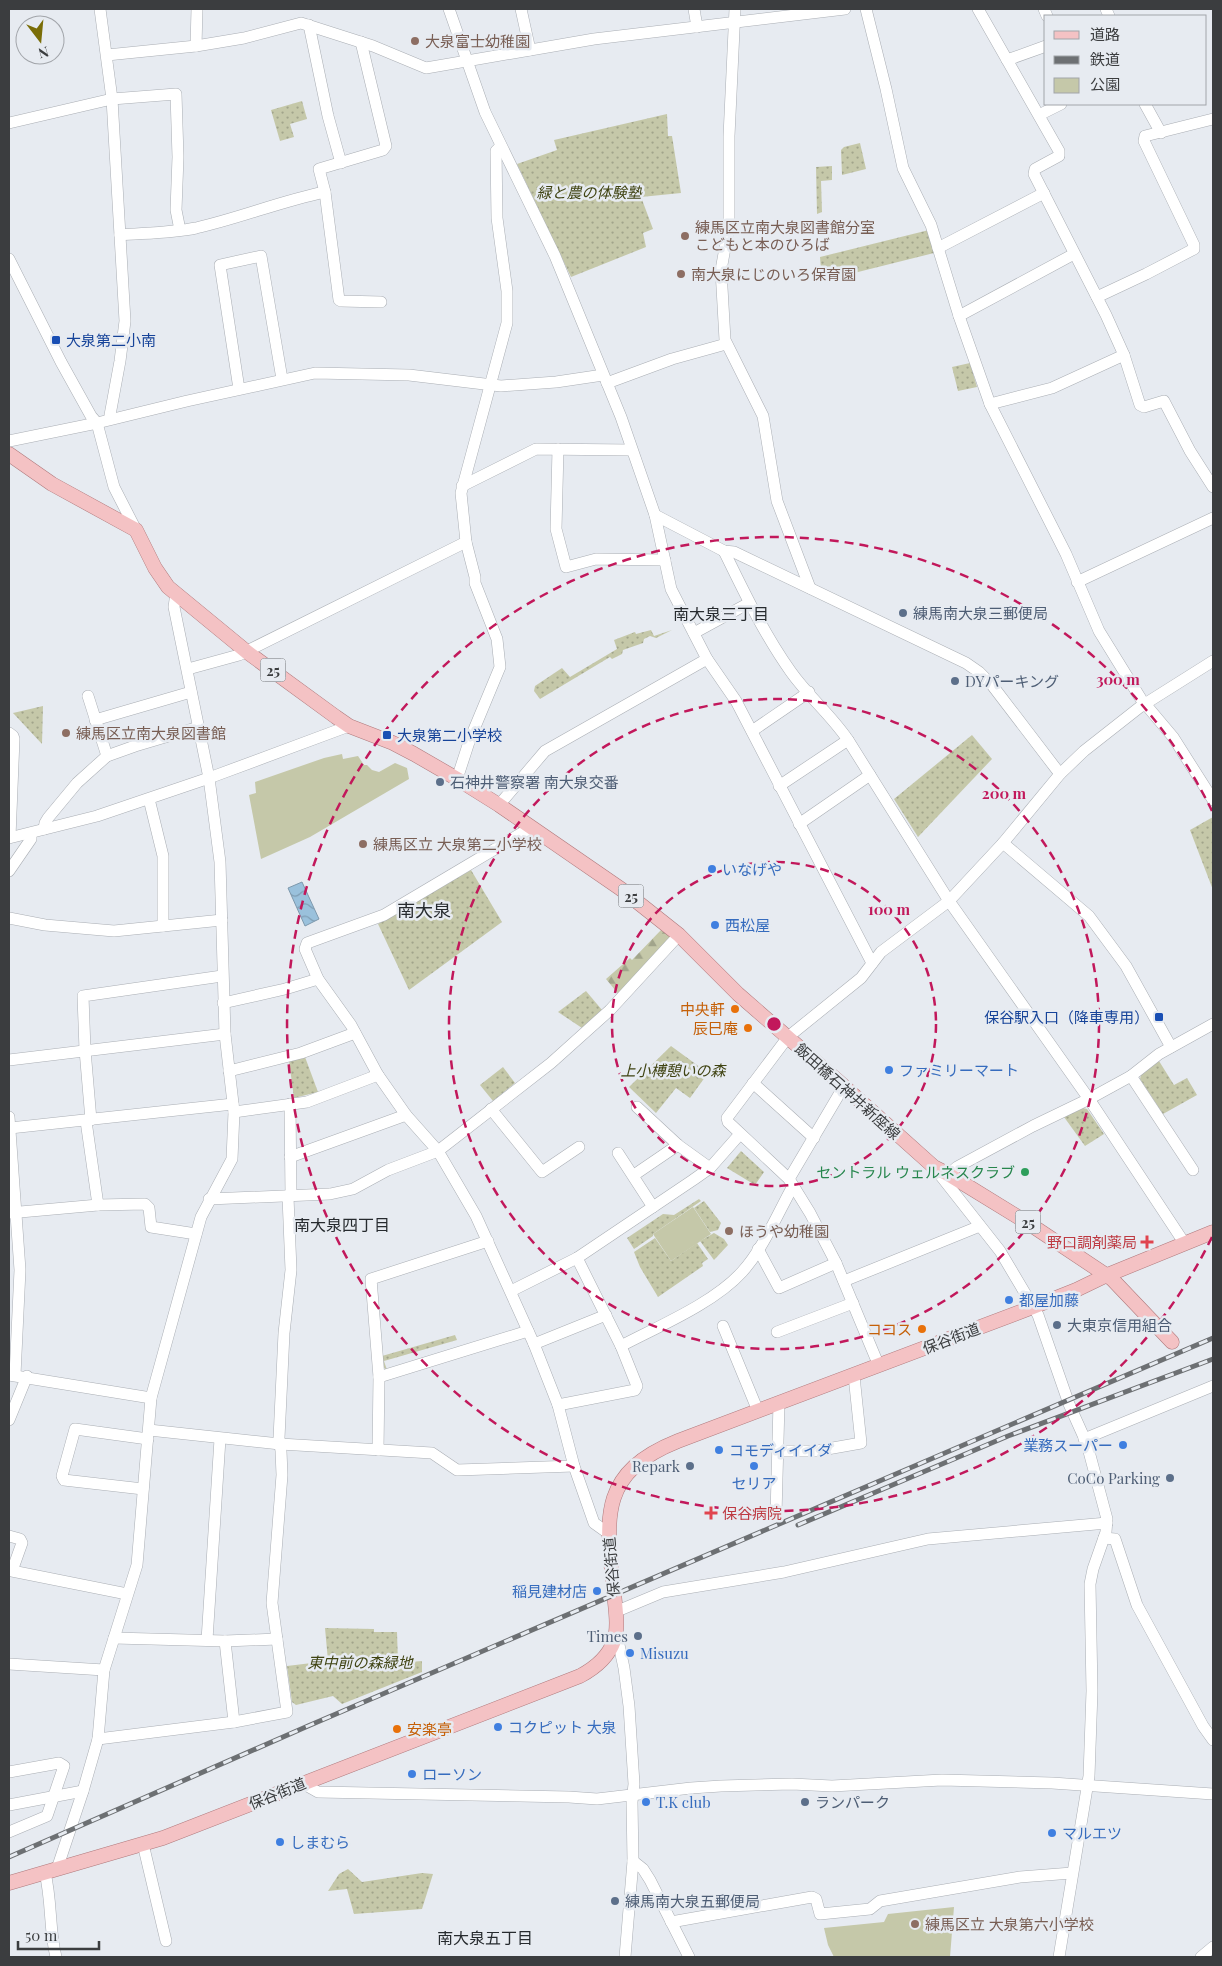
<svg xmlns="http://www.w3.org/2000/svg" width="1222" height="1966" font-family="'Playfair Display','Noto Sans JP',serif">
  <defs>
    <pattern id="green-dots" width="8" height="8" patternUnits="userSpaceOnUse" patternTransform="scale(1.25)"><rect width="8" height="8" fill="#c5c8a9"/><path d="M2 2h.1M6 6h.1" fill="none" stroke="#a1a48b" stroke-width="1.8" stroke-linecap="round"/></pattern>
    <pattern id="forest-firs" width="22" height="20" patternUnits="userSpaceOnUse" patternTransform="scale(1.25)"><rect width="22" height="20" fill="#c5c8a9"/><path d="M5 1l3.5 6h-7zM16 11l3.5 6h-7z" fill="#a1a48b"/></pattern>
    <pattern id="water-waves" width="16" height="10" patternUnits="userSpaceOnUse" patternTransform="scale(1.25)"><rect width="16" height="10" fill="#9ac1dc"/><path d="M0 5q4-4 8 0t8 0" fill="none" stroke="#7f9eb4"/></pattern>
  </defs>
  <rect width="100%" height="100%" fill="#e7ebf1"/>
  <g fill="url(#green-dots)">
    <path d="M302 101 307 119 290 124 294 137 280 141 271 110Z"/>
    <path d="M667 114 668 136H672L681 193 641 197 653 229 643 233 646 247 571 277 517 164 557 150 554 140Z"/>
    <path d="M860 143 866 169 842 175 841 150 844 147Z"/>
    <path d="M832 166V180L821 181 822 212 817 214 816 167Z"/>
    <path d="M929 230 934 253 822 281 820 257Z"/>
    <path d="M970 363 977 387 958 391 952 367Z"/>
    <path d="M651 630 654 636 672 630 656 638 650 636 644 639 643 643 623 650 622 654 612 659 610 657 540 699 534 691 535 686 562 668 570 677 617 649 614 640 635 632 636 634Z"/>
    <path d="M43 706 42 744 13 713Z"/>
    <path d="M972 735 992 759 918 837 894 799Z"/>
    <path d="M1213 817V890L1190 830Z"/>
    <path d="M471 870 502 922 409 990 378 924Z"/>
    <path d="M586 991 602 1010 582 1028 558 1012Z"/>
    <path d="M671 1046 708 1073 690 1098 676 1088 656 1113 629 1087Z"/>
    <path d="M305 1057 318 1092 294 1098 289 1061Z"/>
    <path d="M1159 1061 1174 1085 1187 1078 1197 1095 1163 1114 1140 1079 1141 1075Z"/>
    <path d="M503 1067 515 1083 493 1101 480 1085Z"/>
    <path d="M1083 1108 1087 1109 1104 1134 1085 1146 1064 1117Z"/>
    <path d="M741 1151 764 1172 755 1185 727 1168Z"/>
    <path d="M699 1199 701 1201 653 1234V1236L634 1249 627 1238 663 1214 674 1215Z"/>
    <path d="M704 1201 721 1223 718 1230 710 1232 694 1208Z"/>
    <path d="M714 1233 724 1239 728 1245 714 1260 700 1241Z"/>
    <path d="M655 1238 671 1261 697 1243 708 1259 702 1263 703 1266 658 1297 640 1267 634 1252Z"/>
    <path d="M455 1335 457 1340 384 1361 387 1370 382 1366V1356Z"/>
    <path d="M325 1628 374 1629V1632H397L398 1663 422 1661V1672L342 1704 333 1696 296 1705 292 1702 287 1666 328 1661Z"/>
    <path d="M348 1869 362 1882 422 1873 433 1874 422 1909 354 1914 347 1889 328 1891 339 1874Z"/>
  </g>
  <path fill="url(#forest-firs)" d="M661 930 672 938 620 996 606 979 630 958 632 960Z"/>
  <g fill="#c5c8a9">
    <path d="M342 754 343 759 358 756 364 765H367L372 770 379 772 395 763 407 768 409 779 310 837 261 859 249 795 256 793 255 782 324 758Z"/>
    <path d="M693 1207 711 1234 671 1261 653 1234Z"/>
    <path d="M954 1907 950 1957H834L828 1945 824 1928 884 1922 888 1914Z"/>
  </g>
  <path fill="url(#water-waves)" stroke="#7e99ad" d="M302 882 319 919 305 926 288 888Z"/>
  <g fill="none" stroke-linecap="round" stroke-linejoin="round">
    <g stroke="#aaaeb4" stroke-width="12">
      <g id="minor">
        <path d="M100 9 112 99 125 321 120 361 110 415V419"/>
        <path d="M449 9 485 112 555 256 621 417 655 515 671 589 707 659 736 701 872 963"/>
        <path d="M521 9 530 50"/>
        <path d="M694 9 697 27"/>
        <path d="M735 9 729 136V226L721 270 725 340 763 416 777 501 810 588"/>
        <path d="M866 9 886 89 903 168 931 225 959 316 990 404 1066 554 1099 631 1141 699 1173 737 1213 800"/>
        <path d="M978 9 1059 151V156L1035 169 1034 174 1106 315 1124 355 1140 405 1144 407 1164 401 1190 451 1213 487"/>
        <path d="M1044 9 1047 16"/>
        <path d="M1106 9 1109 16"/>
        <path d="M309 25 328 116 341 163"/>
        <path d="M361 42 386 146 383 150 319 169 325 192 339 300 341 301 381 302"/>
        <path d="M196 46 197 9"/>
        <path d="M107 55 196 46 244 38 301 23 373 46 426 68 594 39 845 9"/>
        <path d="M1007 60 1046 46"/>
        <path d="M1145 104 1161 133"/>
        <path d="M1039 115 1061 104"/>
        <path d="M9 123 112 99 176 94 178 157 176 210 180 230"/>
        <path d="M120 235C145 233 171 233 196 228 240 218 281 201 325 192"/>
        <path d="M938 248 1044 193"/>
        <path d="M9 259 61 362 91 416 97 423 114 487 136 530"/>
        <path d="M1097 297 1146 274 1194 249V245L1144 141 1145 136 1213 119"/>
        <path d="M959 316 1074 254"/>
        <path d="M607 383 672 359 726 344"/>
        <path d="M239 389 220 265 261 256 282 379"/>
        <path d="M990 404 1052 388 1124 355"/>
        <path d="M9 441 97 423 187 401 315 373 409 375 501 386 556 382 603 375"/>
        <path d="M558 449 556 529 566 567 596 559 665 560"/>
        <path d="M462 486 536 449 631 450"/>
        <path d="M655 515 724 551 734 552 966 663 979 672 992 685 1060 774"/>
        <path d="M724 551C744 592 764 634 791 672 808 696 831 715 848 740L949 901 1089 1099 1185 1244"/>
        <path d="M1077 582 1213 518"/>
        <path d="M694 633 749 603"/>
        <path d="M188 669 239 655 466 542"/>
        <path d="M88 696 107 756"/>
        <path d="M95 720 191 692"/>
        <path d="M752 731 809 692"/>
        <path d="M9 733 13 736 14 739 10 837"/>
        <path d="M457 779 470 739 500 667 497 639 475 583V577L466 542 461 493 507 323V291L497 218 496 151 501 146"/>
        <path d="M779 786 848 740"/>
        <path d="M149 799 163 856V926"/>
        <path d="M499 805 545 751 707 659"/>
        <path d="M799 824 870 775"/>
        <path d="M532 827 384 915 307 943 305 949 318 979 351 1025 378 1075 406 1115 438 1151 476 1216 534 1344 558 1405 574 1466 594 1523 608 1533"/>
        <path d="M44 829 45 823 48 818 77 783 107 756 135 746 199 727"/>
        <path d="M9 838 97 816 209 778 349 726"/>
        <path d="M1003 843 1089 916 1126 966 1171 1047"/>
        <path d="M9 871 31 839V833"/>
        <path d="M9 918 45 925 114 931 222 920"/>
        <path d="M223 1003 285 989 318 979"/>
        <path d="M9 1060 225 1034"/>
        <path d="M229 1071 301 1053 355 1033"/>
        <path d="M1131 1076 1193 1170"/>
        <path d="M753 1083 814 1138"/>
        <path d="M290 1104 291 1196"/>
        <path d="M637 1107 678 1145 710 1168"/>
        <path d="M491 1109 542 1172 579 1147"/>
        <path d="M234 1112 307 1102 378 1075"/>
        <path d="M9 1117 20 1270 15 1375"/>
        <path d="M91 1120 85 1050 83 996 222 976"/>
        <path d="M86 1121 98 1205"/>
        <path d="M10 1128 233 1104"/>
        <path d="M618 1153 653 1207"/>
        <path d="M290 1157 406 1115"/>
        <path d="M937 1171 1000 1251 1038 1315 1069 1404 1087 1444 1107 1519 1106 1532 1093 1569 1090 1584 1092 1691 1089 1776 1059 1957"/>
        <path d="M634 1175 678 1145"/>
        <path d="M944 1178 957 1167 1033 1126 1089 1099 1131 1076 1159 1054 1213 1024"/>
        <path d="M789 1179 844 1086"/>
        <path d="M209 1199 330 1194 353 1189 388 1170 438 1151 551 1063 610 1010 679 935"/>
        <path d="M9 1213 98 1205 145 1204 149 1208 151 1227 196 1234"/>
        <path d="M758 1249 779 1288 836 1263"/>
        <path d="M844 1281 980 1226"/>
        <path d="M511 1291 577 1258 693 1180 710 1168 740 1134"/>
        <path d="M723 1326 758 1411"/>
        <path d="M777 1332 853 1303"/>
        <path d="M534 1344 606 1315"/>
        <path d="M621 1346C659 1326 714 1303 742 1272 763 1249 778 1213 793 1186"/>
        <path d="M879 1366 836 1263 810 1213 789 1179 728 1122 727 1118 788 1037 861 978 881 952 949 901 1003 843 1060 774 1084 751 1140 707 1213 661"/>
        <path d="M9 1375 151 1398"/>
        <path d="M379 1377 528 1331"/>
        <path d="M558 1405 635 1390 637 1386 621 1346 577 1258"/>
        <path d="M9 1420 27 1376"/>
        <path d="M149 1430 280 1444 432 1453 457 1470 574 1466"/>
        <path d="M1084 1439 1213 1386"/>
        <path d="M378 1450 379 1377 371 1279 488 1241"/>
        <path d="M778 1451H816L861 1443 854 1376"/>
        <path d="M143 1489 64 1480 62 1476 75 1429 148 1439"/>
        <path d="M776 1515 779 1403"/>
        <path d="M9 1536 20 1539 22 1543 12 1571 127 1594"/>
        <path d="M1104 1538 1115 1539 1137 1605 1203 1726 1213 1740"/>
        <path d="M615 1612 663 1592 784 1572 928 1539 1107 1523"/>
        <path d="M616 1631 624 1668 629 1706 634 1784 632 1802 633 1861 625 1957"/>
        <path d="M114 1638 225 1641 277 1639"/>
        <path d="M207 1640 220 1439"/>
        <path d="M225 1641 234 1722"/>
        <path d="M9 1664 104 1670"/>
        <path d="M98 1739 234 1722 287 1712 272 1603 282 1475 281 1451 279 1438 284 1333 291 1270 288 1197"/>
        <path d="M9 1772 59 1763 64 1766 47 1816 9 1832"/>
        <path d="M302 1783 318 1792 569 1797 597 1799 691 1788 721 1786 792 1784 832 1786 942 1780 1052 1783 1213 1794"/>
        <path d="M9 1805 83 1791"/>
        <path d="M143 1844 166 1941"/>
        <path d="M633 1861 643 1869 650 1880 689 1957"/>
        <path d="M57 1869 83 1791 98 1739 104 1670 137 1565 151 1398 201 1217 232 1159 234 1112 225 1034 220 862 209 778 174 607 176 593"/>
        <path d="M45 1873C52 1901 49 1930 56 1957"/>
        <path d="M671 1922 812 1897 816 1899 820 1914 870 1909 880 1901 1020 1877 1072 1873"/>
        <path d="M1201 1957 1213 1947"/>
      </g>
    </g>
    <g stroke="#af797c" stroke-width="15">
      <g id="major">
        <path d="M9 454 52 484 136 530 155 568 168 587 247 652 336 717 349 726 393 743 414 754 459 780 499 805 621 889 679 935 738 994 839 1082 934 1167 948 1174 1031 1225 1112 1279 1172 1342"/>
        <path d="M9 1883 163 1838 580 1676C595 1668 608 1658 614 1641 619 1626 615 1607 614 1592 606 1518 598 1473 678 1441L1033 1307 1076 1290 1105 1276 1213 1232"/>
      </g>
    </g>
    <use href="#minor" stroke="#fff" stroke-width="11"/>
    <use href="#major" stroke="#f4c2c4" stroke-width="14"/>
    <g stroke="#6d7073" stroke-width="5">
      <g id="rail">
        <path d="M798 1525 1008 1436 1213 1359"/>
        <path d="M9 1857 308 1726 1213 1338"/>
      </g>
    </g>
    <use href="#rail" stroke="#e7ebf1" stroke-width="3" stroke-dasharray="9" stroke-linecap="butt"/>
  </g>
  <g fill="none" stroke="#c2185b" stroke-width="2.5" stroke-dasharray="9 6">
    <circle cx="774" cy="1024" r="162"/>
    <circle cx="774" cy="1024" r="325"/>
    <path d="M1212 1237A487 487 0 1 1 1212 811"/>
  </g>
  <g fill="#8d6e63" stroke="#e7ebf1" stroke-width="2">
    <circle cx="415" cy="41" r="5"/>
    <circle cx="685" cy="236" r="5"/>
    <circle cx="681" cy="274" r="5"/>
    <circle cx="66" cy="733" r="5"/>
    <circle cx="363" cy="844" r="5"/>
    <circle cx="729" cy="1231" r="5"/>
    <circle cx="915" cy="1924" r="5"/>
  </g>
  <g fill="#1a4fb4" stroke="#e7ebf1" stroke-width="2">
    <rect x="51" y="335" width="10" height="10" rx="2.5"/>
    <rect x="382" y="730" width="10" height="10" rx="2.5"/>
    <rect x="1154" y="1012" width="10" height="10" rx="2.5"/>
  </g>
  <g fill="#5c6f8a" stroke="#e7ebf1" stroke-width="2">
    <circle cx="903" cy="613" r="5"/>
    <circle cx="955" cy="681" r="5"/>
    <circle cx="440" cy="782" r="5"/>
    <circle cx="1057" cy="1325" r="5"/>
    <circle cx="690" cy="1466" r="5"/>
    <circle cx="1170" cy="1478" r="5"/>
    <circle cx="638" cy="1636" r="5"/>
    <circle cx="805" cy="1802" r="5"/>
    <circle cx="615" cy="1901" r="5"/>
  </g>
  <g fill="#3f7fe0" stroke="#e7ebf1" stroke-width="2">
    <circle cx="712" cy="869" r="5"/>
    <circle cx="715" cy="925" r="5"/>
    <circle cx="889" cy="1070" r="5"/>
    <circle cx="1009" cy="1300" r="5"/>
    <circle cx="1123" cy="1445" r="5"/>
    <circle cx="719" cy="1450" r="5"/>
    <circle cx="754" cy="1466" r="5"/>
    <circle cx="597" cy="1591" r="5"/>
    <circle cx="630" cy="1653" r="5"/>
    <circle cx="498" cy="1727" r="5"/>
    <circle cx="412" cy="1774" r="5"/>
    <circle cx="646" cy="1802" r="5"/>
    <circle cx="1052" cy="1833" r="5"/>
    <circle cx="280" cy="1842" r="5"/>
  </g>
  <g fill="#e8710a" stroke="#e7ebf1" stroke-width="2">
    <circle cx="735" cy="1009" r="5"/>
    <circle cx="748" cy="1028" r="5"/>
    <circle cx="922" cy="1329" r="5"/>
    <circle cx="397" cy="1729" r="5"/>
  </g>
  <circle fill="#2e9e5b" stroke="#e7ebf1" stroke-width="2" cx="1025" cy="1172" r="5"/>
  <g fill="#e0444e" stroke="#e7ebf1" stroke-width="2">
    <path d="M1144.5 1234.5h5v5h5v5h-5v5h-5v-5h-5v-5h5z"/>
    <path d="M708.5 1505.5h5v5h5v5h-5v5h-5v-5h-5v-5h5z"/>
  </g>
  <g text-anchor="middle" dominant-baseline="central" stroke-width="5" stroke-linejoin="round" paint-order="stroke">
    <g fill="#e7ebf1" stroke="#6f7174" stroke-width="1">
      <rect x="260.5" y="658.5" width="25" height="23" rx="4"/>
      <rect x="618.5" y="884.5" width="25" height="23" rx="4"/>
      <rect x="1015.5" y="1210.5" width="25" height="23" rx="4"/>
    </g>
    <g font-size="14" font-weight="bold" fill="#3b3d3f">
      <text x="273" y="670">25</text>
      <text x="631" y="896">25</text>
      <text x="1028" y="1222">25</text>
    </g>
    <g font-size="15" fill="#785e54" stroke="#e7ebf1" text-anchor="start">
      <text x="425" y="41">大泉富士幼稚園</text>
      <text x="695" y="227">練馬区立南大泉図書館分室<tspan x="695" dy="17">こどもと本のひろば</tspan></text>
      <text x="691" y="274">南大泉にじのいろ保育園</text>
      <text x="76" y="733">練馬区立南大泉図書館</text>
      <text x="373" y="844">練馬区立 大泉第二小学校</text>
      <text x="739" y="1231">ほうや幼稚園</text>
      <text x="925" y="1924">練馬区立 大泉第六小学校</text>
    </g>
    <g font-size="15" font-style="italic" fill="#404413" stroke="#e7ebf1">
      <text x="589" y="192">緑と農の体験塾</text>
      <text x="673" y="1070">上小榑憩いの森</text>
      <text x="360" y="1662">東中前の森緑地</text>
    </g>
    <g font-size="15" fill="#164399" stroke="#e7ebf1" text-anchor="start">
      <text x="66" y="340">大泉第二小南</text>
      <text x="397" y="735">大泉第二小学校</text>
      <text x="1149" y="1017" text-anchor="end">保谷駅入口（降車専用）</text>
    </g>
    <g font-size="15" fill="#4e5e75" stroke="#e7ebf1" text-anchor="start">
      <text x="913" y="613">練馬南大泉三郵便局</text>
      <text x="965" y="681">DYパーキング</text>
      <text x="450" y="782">石神井警察署 南大泉交番</text>
      <text x="1067" y="1325">大東京信用組合</text>
      <text x="680" y="1466" text-anchor="end">Repark</text>
      <text x="1160" y="1478" text-anchor="end">CoCo Parking</text>
      <text x="628" y="1636" text-anchor="end">Times</text>
      <text x="815" y="1802">ランパーク</text>
      <text x="625" y="1901">練馬南大泉五郵便局</text>
    </g>
    <g font-size="15" fill="#366cbe" stroke="#e7ebf1" text-anchor="start">
      <text x="722" y="869">いなげや</text>
      <text x="725" y="925">西松屋</text>
      <text x="899" y="1070">ファミリーマート</text>
      <text x="1019" y="1300">都屋加藤</text>
      <text x="1113" y="1445" text-anchor="end">業務スーパー</text>
      <text x="729" y="1450">コモディイイダ</text>
      <text x="754" y="1483" text-anchor="middle">セリア</text>
      <text x="587" y="1591" text-anchor="end">稲見建材店</text>
      <text x="640" y="1653">Misuzu</text>
      <text x="508" y="1727">コクピット 大泉</text>
      <text x="422" y="1774">ローソン</text>
      <text x="656" y="1802">T.K club</text>
      <text x="1062" y="1833">マルエツ</text>
      <text x="290" y="1842">しまむら</text>
    </g>
    <g font-size="15" fill="#c56008" stroke="#e7ebf1" text-anchor="end">
      <text x="725" y="1009">中央軒</text>
      <text x="738" y="1028">辰巳庵</text>
      <text x="912" y="1329">ココス</text>
      <text x="407" y="1729" text-anchor="start">安楽亭</text>
    </g>
    <g font-size="15" fill="#3b3d3f" stroke="#e7ebf1">
      <text transform="translate(848 1091) rotate(42)">飯田橋石神井新座線</text>
      <text transform="translate(951 1338) rotate(-21)">保谷街道</text>
      <text transform="translate(611 1567) rotate(-95)">保谷街道</text>
      <text transform="translate(277 1793) rotate(-22)">保谷街道</text>
    </g>
    <g font-size="15" fill="#27864d" stroke="#e7ebf1" text-anchor="end">
      <text x="1015" y="1172">セントラル ウェルネスクラブ</text>
    </g>
    <g font-size="15" fill="#be3a42" stroke="#e7ebf1" text-anchor="end">
      <text x="1137" y="1242">野口調剤薬局</text>
      <text x="722" y="1513" text-anchor="start">保谷病院</text>
    </g>
    <g font-size="16" fill="#272b2f" stroke="#e7ebf1">
      <text x="721" y="613">南大泉三丁目</text>
      <text x="342" y="1224">南大泉四丁目</text>
      <text x="485" y="1937">南大泉五丁目</text>
    </g>
    <g font-size="18" fill="#272b2f" stroke="#e7ebf1">
      <text x="424" y="910">南大泉</text>
    </g>
  </g>
  <circle cx="774" cy="1024" r="8" fill="#c2185b" stroke="#e7ebf1" stroke-width="2.5"/>
  <g font-size="15" text-anchor="middle" font-weight="bold" fill="#c2185b" stroke="#e7ebf1" stroke-width="5" stroke-linejoin="round" paint-order="stroke">
    <text x="1118" y="685">300 m</text>
    <text x="1004" y="799">200 m</text>
    <text x="889" y="915">100 m</text>
  </g>
  <rect width="1222" height="1966" fill="none" stroke="#3b3d3f" stroke-width="20"/>
  <rect x="1044" y="15" width="162" height="90" fill="#e7ebf1" stroke="#a2a5aa"/>
  <rect x="1054" y="31" width="25" height="8" fill="#f4c2c4" stroke="#a2a5aa"/>
  <text x="1090" y="40" font-size="15" fill="#3b3d3f">道路</text>
  <rect x="1054" y="56" width="25" height="8" fill="#6d7073" stroke="#a2a5aa"/>
  <text x="1090" y="65" font-size="15" fill="#3b3d3f">鉄道</text>
  <rect x="1054" y="78" width="25" height="15" fill="#c5c8a9" stroke="#a2a5aa"/>
  <text x="1090" y="90" font-size="15" fill="#3b3d3f">公園</text>
  <g transform="translate(40 40) rotate(164)"><circle r="24" fill="#e7ebf1" stroke="#a2a5aa"/>
  <path d="M0-4L9 19L0 12L-9 19Z" fill="#7a6d07"/>
  <text y="-8" font-size="14" font-weight="bold" text-anchor="middle" fill="#3b3d3f">N</text>
  </g>
  <path d="M18 1941v8h81v-8" fill="none" stroke="#3b3d3f" stroke-width="2.5"/>
  <text x="25" y="1941" font-size="15" fill="#3b3d3f" stroke="#e7ebf1" stroke-width="4" paint-order="stroke">50 m</text>
</svg>
